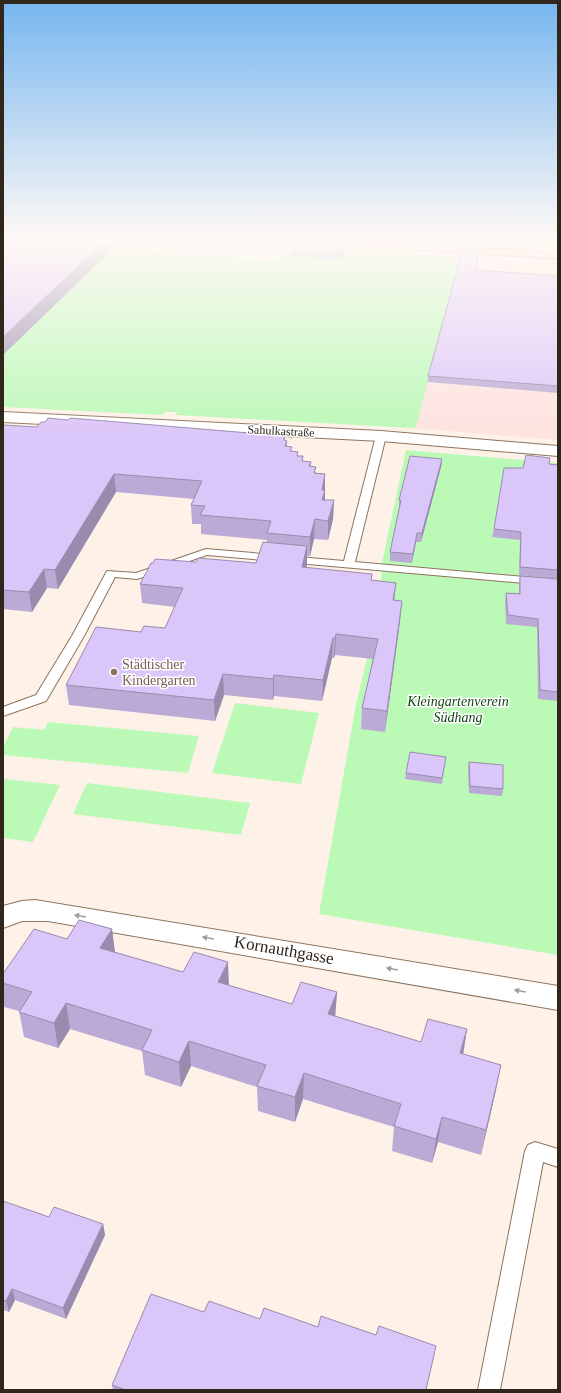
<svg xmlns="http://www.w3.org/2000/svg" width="561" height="1393" font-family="'Times New Roman',serif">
  <rect width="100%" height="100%" fill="#fef2e8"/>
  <path fill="#fee3df" d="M461 257 558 263V440L410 428 416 426Z"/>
  <g fill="#bbf9b7">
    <path d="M13 240H124L116 249 277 260 287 245 461 257 416 427 410 428 176 415 177 412H165L162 415 3 407V247Z"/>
    <path d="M345 240H369L558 252Z"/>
    <path d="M406 450 558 463V955L319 914 356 704 380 604 382 563Z"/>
    <path d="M235 703 319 713 301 784 212 773Z"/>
    <path d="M48 722 199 736 188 773 3 755V747L13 727 44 730Z"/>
    <path d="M5 779 60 785 33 842 3 838V783Z"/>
    <path d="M87 783 250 803 241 835 73 814Z"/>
  </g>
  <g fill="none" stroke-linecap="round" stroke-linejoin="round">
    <g stroke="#8d745d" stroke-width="2">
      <g id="service">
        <path d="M172 240H178L180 243 175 244Z"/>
        <path d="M270 240H278L264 246 259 245Z"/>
        <path d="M381 433 386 436 355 562 558 580V586L207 555 137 579 115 577 84 636 46 701 3 716V707L36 695 72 636 107 571 136 573 206 549 344 561 376 436Z"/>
        <path d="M535 1142 558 1149V1167L543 1162 500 1390H478L525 1151 528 1145Z"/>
      </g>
    </g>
    <g stroke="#8d745d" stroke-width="2">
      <g id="minor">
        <path d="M503 240H514L511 248H503L501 246Z"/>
        <path d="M3 412 381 431 558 446V456L381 441 3 422Z"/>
        <path d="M35 900 558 986V1010L48 921H22L3 928V906L22 901Z"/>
      </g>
    </g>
    <g stroke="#b0756b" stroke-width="2">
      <path id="primary" d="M304 240H355L558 253V259L310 243Z"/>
    </g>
    <use href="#service" fill="#fff" fill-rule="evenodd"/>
    <use href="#minor" fill="#fff" fill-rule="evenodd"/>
    <use href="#primary" fill="#f9c6c0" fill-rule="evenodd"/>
  </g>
  <g fill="#bcaad6">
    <path d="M294 240H347V247L341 260 290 256V245Z"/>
    <path d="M465 240H479L478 246H465Z"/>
    <path d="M523 240H558V242Z"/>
    <path d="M558 276V393L428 382V376Z"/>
    <path d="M3 425 30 427 285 436V440L287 441V447L292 451 298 456H303V461L311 462V466L316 473 325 474V500H334L333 519 328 540 314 539 310 556H307L306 568 372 580 396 583 394 600 400 621 385 732 361 729 362 708 373 659 335 655 334 658H332L322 701 274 696 273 700 224 695 215 721 69 705 66 685 141 632 165 628 175 607 142 603 140 584 196 562 256 563 267 543V540L201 534V524H192L191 505 194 499 116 492 58 589 47 588 32 612 3 609Z"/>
    <path d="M550 458 549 464 558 465V579L519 575 520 540 492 537 494 529Z"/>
    <path d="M442 459 441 467 421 542H416L412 563 390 561V552L399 509V500Z"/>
    <path d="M520 576 558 579V701L538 699 537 627 506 624 505 602 506 593 519 594V584Z"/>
    <path d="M469 762 503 789 502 796 469 793 468 768Z"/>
    <path d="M445 764 442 784 405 779 406 773Z"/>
    <path d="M112 929 115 952 292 1004 337 992 335 1017 421 1042 467 1029 463 1054 496 1090 481 1155 438 1142 432 1163 392 1151 394 1127 303 1099 295 1122 258 1111 257 1087 191 1066 181 1087 145 1075 142 1051 70 1029 58 1048 24 1037 19 1011 4 1007 3 1001V974L67 939Z"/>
    <path d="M3 1201 49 1217 103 1224 105 1235 66 1319 15 1300 9 1312 3 1310Z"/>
    <path d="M204 1312 260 1319 376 1335 436 1346 426 1390H113L112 1385Z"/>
  </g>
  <g fill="#998bae">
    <path d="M106 240H122L3 355V337Z"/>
    <path d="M345 240H347V247L341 260V248Z"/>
    <path d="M442 459 441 467 421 542 422 533Z"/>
    <path d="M114 474 116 492 58 589 55 570Z"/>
    <path d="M325 474V509L322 518V490Z"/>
    <path d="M334 500 333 519 328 540V521Z"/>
    <path d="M315 519 314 539 310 556V537Z"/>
    <path d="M417 533 416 542 412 563 413 554Z"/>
    <path d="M307 546V565L301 587 302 567Z"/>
    <path d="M44 569 47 588 32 612 29 592Z"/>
    <path d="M396 583 394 603 393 600Z"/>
    <path d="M402 601 400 621 385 732 387 711Z"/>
    <path d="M336 634 335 655 334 658 335 638Z"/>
    <path d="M333 638 332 658 322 701 323 680Z"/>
    <path d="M223 674 224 695 215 721 214 700Z"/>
    <path d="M274 675V696L273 700V679Z"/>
    <path d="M112 929 115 954 100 948Z"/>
    <path d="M228 962 229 987 218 982Z"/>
    <path d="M337 992 335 1018 328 1014Z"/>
    <path d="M66 1003 70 1029 58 1048 54 1023Z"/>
    <path d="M467 1029 463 1055 460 1053Z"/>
    <path d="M189 1041 191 1066 181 1087 179 1062Z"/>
    <path d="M501 1065 496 1090 481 1155 486 1130Z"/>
    <path d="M304 1073 303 1099 295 1122V1097Z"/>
    <path d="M442 1117 438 1142 432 1163 436 1139Z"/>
    <path d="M103 1224 105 1235 66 1319 63 1308Z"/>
    <path d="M12 1289 15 1300 9 1312 6 1301Z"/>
  </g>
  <g fill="#dbc6f9" stroke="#998bae">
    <path d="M3 240H106L3 337Z"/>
    <path d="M294 240H345L341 248 290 245Z"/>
    <path d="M463 249 478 250 477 270 558 276V386L428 376Z"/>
    <path d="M48 418 68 420 70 418 285 436 284 440 287 441 285 446 292 447 290 451 298 452 297 456H303L302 461 311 462 309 466 316 467 314 473 325 474 322 490H325L322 500H334L328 521 315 519 310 537 267 533 271 521 200 515 205 506 191 505 202 481 114 474 55 570 44 569 29 592 3 590V425L37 427 41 422H45Z"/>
    <path d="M526 455 550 458 549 464 558 465V570L520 567 521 532 494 529 504 468H523Z"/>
    <path d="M410 456 442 459 422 533H417L413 554 390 552 401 500H399Z"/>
    <path d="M263 542 307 546 302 567 372 574 371 580 396 583 393 600 402 601 387 711 362 708 378 639 336 634 335 638H333L323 680 274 675 273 679 223 674 214 700 66 685 96 627 141 632 144 626 165 628 183 588 140 584 151 563H153L155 559 196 562 198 558 256 563Z"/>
    <path d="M520 576 558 579V692L540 690 538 619 508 615 506 593 520 594Z"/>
    <path d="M410 752 446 757 442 778 406 773Z"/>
    <path d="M469 762 503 765V789L470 786Z"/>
    <path d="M79 920 112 929 100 948 183 972 194 952 228 962 218 982 292 1004 301 982 337 992 328 1014 421 1042 428 1019 467 1029 460 1053 501 1065 486 1130 442 1117 436 1139 394 1126 401 1104 304 1073 295 1097 257 1086 266 1065 189 1041 179 1062 142 1050 152 1030 66 1003 54 1023 19 1012 32 992 3 983V974L34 929 67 939Z"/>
    <path d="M3 1201 49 1217 54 1207 103 1224 63 1308 12 1289 6 1301 3 1300Z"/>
    <path d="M151 1294 204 1312 209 1301 260 1319 264 1308 318 1327 321 1316 376 1335 379 1326 436 1346 426 1390H126L112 1385Z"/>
  </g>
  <defs><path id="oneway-solid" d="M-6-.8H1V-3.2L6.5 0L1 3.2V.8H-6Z"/></defs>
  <g fill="#a29d99">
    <use href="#oneway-solid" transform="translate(80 916) rotate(-170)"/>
    <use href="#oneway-solid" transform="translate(208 938) rotate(-170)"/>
    <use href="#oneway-solid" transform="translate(392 969) rotate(-170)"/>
    <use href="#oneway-solid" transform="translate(520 991) rotate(-170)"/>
  </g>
  <linearGradient id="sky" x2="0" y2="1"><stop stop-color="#76b6f0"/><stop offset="0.55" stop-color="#fff9f5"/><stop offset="1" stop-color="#fff9f5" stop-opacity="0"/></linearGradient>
  <rect width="561" height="435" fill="url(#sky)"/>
  <circle fill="#8d6e63" stroke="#fff" stroke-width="1.5" cx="114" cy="672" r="4"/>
  <g text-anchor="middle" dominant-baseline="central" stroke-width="3" stroke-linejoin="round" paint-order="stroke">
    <g font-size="12" fill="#31261c" stroke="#fff">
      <text transform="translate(281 431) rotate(3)">Sahulkastraße</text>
    </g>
    <g font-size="14" fill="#785e54" stroke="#fff" text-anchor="start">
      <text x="122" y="664">Städtischer<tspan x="122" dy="16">Kindergarten</tspan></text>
    </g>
    <g font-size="14" font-style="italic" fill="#0f3f0f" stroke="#fff">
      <text x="458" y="701">Kleingartenverein<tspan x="458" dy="16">Südhang</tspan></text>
    </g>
    <g font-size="17" fill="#31261c" stroke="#fff">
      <text transform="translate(284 950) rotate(10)">Kornauthgasse</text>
    </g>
  </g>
  <rect width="561" height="1393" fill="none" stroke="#31261c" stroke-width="8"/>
</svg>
